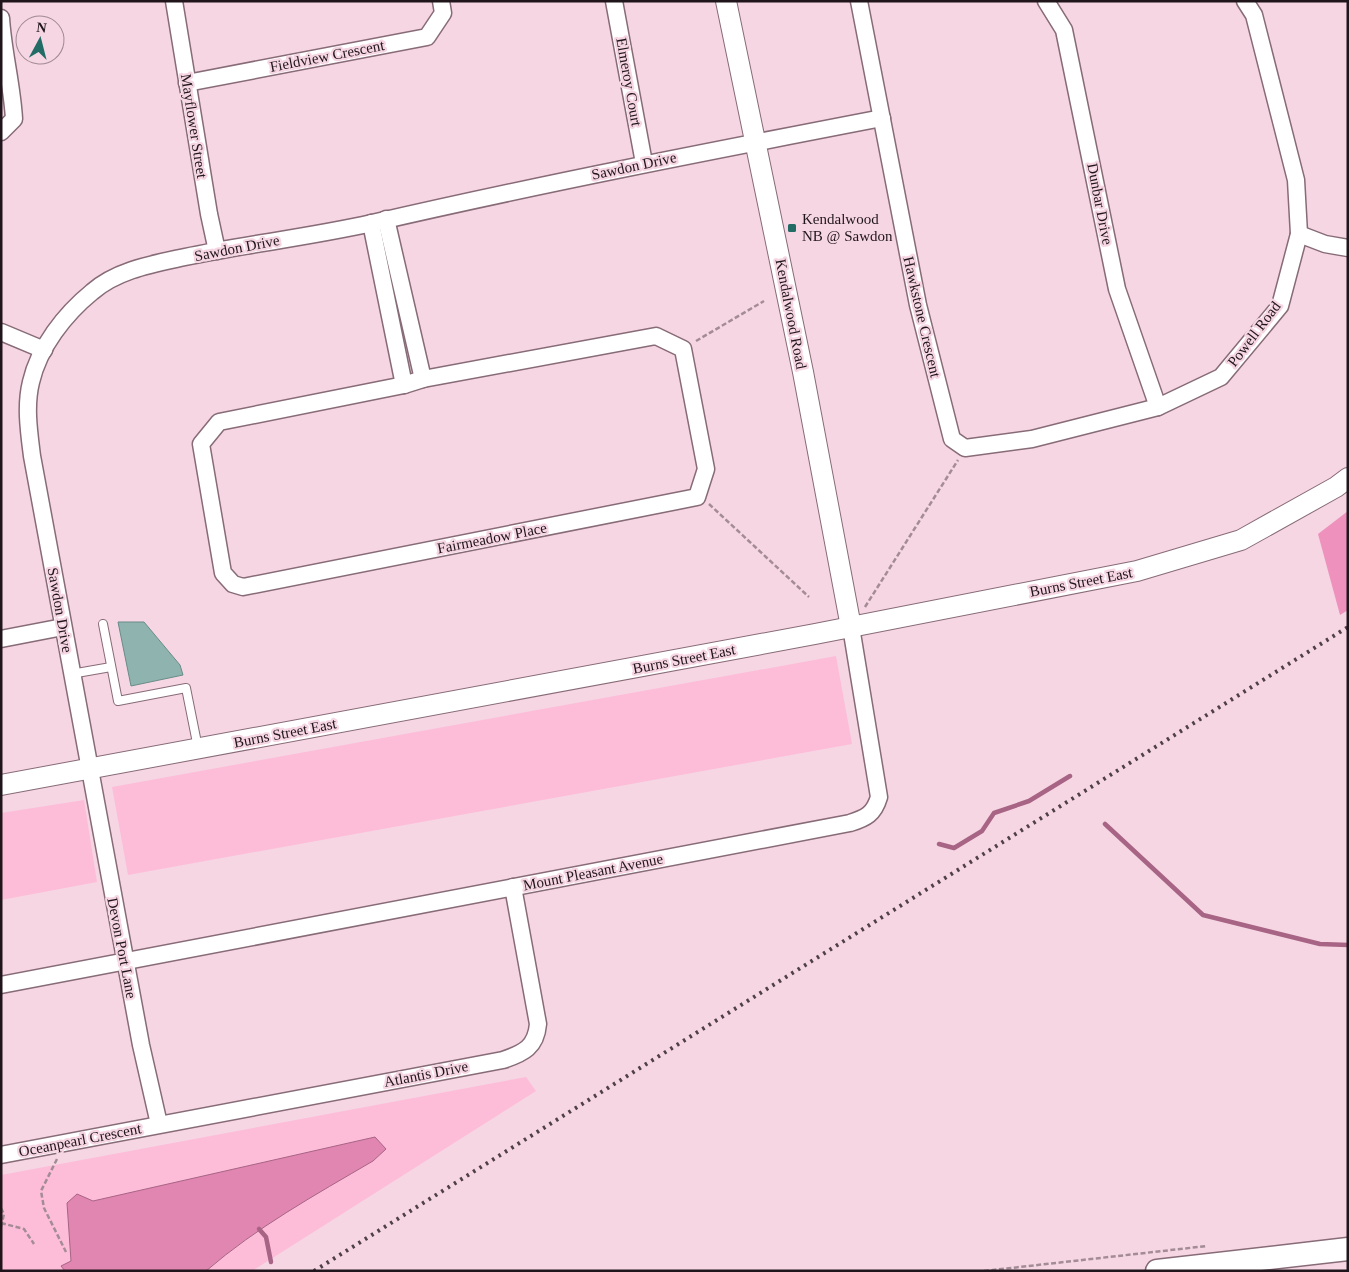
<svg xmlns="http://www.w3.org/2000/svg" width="1349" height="1272" font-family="'Times New Roman',serif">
  <rect width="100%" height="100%" fill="#f6d6e3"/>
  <g fill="#fdbdd9">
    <path d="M836 656 852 744 128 875 112 787Z"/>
    <path d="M84 800 97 882 1 900V813Z"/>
    <path d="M526 1077 536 1091 252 1271H1V1175Z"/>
  </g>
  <path fill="#ee92bd" d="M1348 511V610L1340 615 1318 534Z"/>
  <path fill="#e186b1" stroke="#a76484" d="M375 1137 386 1149 373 1161C315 1195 257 1227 206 1271H65L61 1266 71 1261 67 1203 77 1194 93 1201Z"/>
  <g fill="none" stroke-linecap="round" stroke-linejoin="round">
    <g stroke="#a76484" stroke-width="4.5">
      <path d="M1105 824 1203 915 1320 944 1348 945"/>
      <path d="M939 844 954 848 982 831 994 813 1029 801 1070 776"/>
      <path d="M259 1229 266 1237 271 1262"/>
    </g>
  </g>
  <path fill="#8fb3ae" stroke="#6a8c88" d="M118 622H144L180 665 183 675 131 686Z"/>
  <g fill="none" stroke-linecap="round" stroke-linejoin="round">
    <g stroke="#876b77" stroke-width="10">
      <g id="service">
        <path d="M103 624 118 701 186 688 198 748"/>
        <path d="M71 674 111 667"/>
      </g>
    </g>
    <g stroke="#876b77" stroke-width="19">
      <g id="minor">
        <path d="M174 1 209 214 217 251"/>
        <path d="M614 1 644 163"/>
        <path d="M859 1 918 305 952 439 965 448 1032 439 1158 407 1221 377 1280 306 1299 234 1296 180 1254 15 1245 1"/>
        <path d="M1046 1 1064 30 1117 289 1158 407"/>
        <path d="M1 18C3 52 12 84 14 119L1 132"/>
        <path d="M187 83 427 37 443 13 441 1"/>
        <path d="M386 219 423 379"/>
        <path d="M371 223 404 385"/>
        <path d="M1299 234 1325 244 1348 248"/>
        <path d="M1 332 44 350"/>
        <path d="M656 336 683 349 706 469 697 497 243 587 233 584 223 573 201 444 219 422 404 385 423 379Z"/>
        <path d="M1 639 63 627"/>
        <path d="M1 985 850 823C866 818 874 814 879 797L851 627"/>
        <path d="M159 1124 141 1045 32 456C29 432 25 406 31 382 39 347 65 314 92 292 117 270 153 264 185 257 247 244 310 237 372 223 541 184 711 151 882 118"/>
        <path d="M1 1155 503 1060C524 1053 536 1047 538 1024L513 887"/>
      </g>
    </g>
    <g stroke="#876b77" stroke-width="22">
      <g id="tertiary">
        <path d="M726 1 803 372 851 627"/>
        <path d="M1 785 815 634 1137 571 1241 540 1336 487 1348 478"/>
      </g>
    </g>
    <g stroke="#876b77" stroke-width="25">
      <path id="secondary" d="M1157 1271 1348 1249"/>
    </g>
    <g stroke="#a48c96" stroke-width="2.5" stroke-dasharray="5 2.5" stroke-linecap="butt">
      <path d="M696 341 764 301"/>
      <path d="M709 504 809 597"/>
      <path d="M865 607 958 460"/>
      <path d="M57 1159 41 1191 44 1208 66 1252"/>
      <path d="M1 1208 4 1214 1 1227"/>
      <path d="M1 1223 24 1229 34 1244"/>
      <path d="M984 1271 1207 1246"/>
    </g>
    <use href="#service" stroke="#fff" stroke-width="8"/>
    <use href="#minor" stroke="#fff" stroke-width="16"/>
    <use href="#tertiary" stroke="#fff" stroke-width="20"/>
    <use href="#secondary" stroke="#fff" stroke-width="22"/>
    <path stroke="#4f3f46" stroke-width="4" stroke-dasharray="2.5 5" stroke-linecap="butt" d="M314 1271 1348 627"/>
  </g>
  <rect fill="#236c66" stroke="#f6d6e3" stroke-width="2" x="787" y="223" width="10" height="10" rx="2.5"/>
  <g text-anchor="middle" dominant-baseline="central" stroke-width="4.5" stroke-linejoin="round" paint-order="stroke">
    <g font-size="15" fill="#20151a" stroke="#f6d6e3">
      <text transform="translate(327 56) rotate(-11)">Fieldview Crescent</text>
      <text transform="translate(629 82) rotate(80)">Elmeroy Court</text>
      <text transform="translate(194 126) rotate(81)">Mayflower Street</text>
      <text transform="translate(634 166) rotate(-12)">Sawdon Drive</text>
      <text transform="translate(1100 204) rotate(79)">Dunbar Drive</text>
      <text transform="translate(237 248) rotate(-11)">Sawdon Drive</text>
      <text transform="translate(791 314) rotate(79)">Kendalwood Road</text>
      <text transform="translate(922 317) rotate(77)">Hawkstone Crescent</text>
      <text transform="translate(1254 334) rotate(-53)">Powell Road</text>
      <text transform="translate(492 538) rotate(-11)">Fairmeadow Place</text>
      <text transform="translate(1081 582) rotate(-11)">Burns Street East</text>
      <text transform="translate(60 610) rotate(80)">Sawdon Drive</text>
      <text transform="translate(684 659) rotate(-11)">Burns Street East</text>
      <text transform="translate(285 733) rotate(-11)">Burns Street East</text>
      <text transform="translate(593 872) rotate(-11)">Mount Pleasant Avenue</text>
      <text transform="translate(122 948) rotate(79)">Devon Port Lane</text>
      <text transform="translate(426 1074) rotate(-11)">Atlantis Drive</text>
      <text transform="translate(80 1140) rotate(-11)">Oceanpearl Crescent</text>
    </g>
    <g font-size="15" fill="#20151a" stroke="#f6d6e3" text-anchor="start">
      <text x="802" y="219">Kendalwood<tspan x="802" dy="17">NB @ Sawdon</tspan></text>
    </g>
  </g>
  <rect width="1349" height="1272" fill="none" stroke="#20151a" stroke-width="5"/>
  <g transform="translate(40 40) rotate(7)"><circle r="24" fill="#f6d6e3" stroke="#a08993"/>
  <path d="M0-4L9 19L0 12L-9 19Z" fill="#236c66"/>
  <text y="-8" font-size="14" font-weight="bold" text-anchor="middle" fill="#20151a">N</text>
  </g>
</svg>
